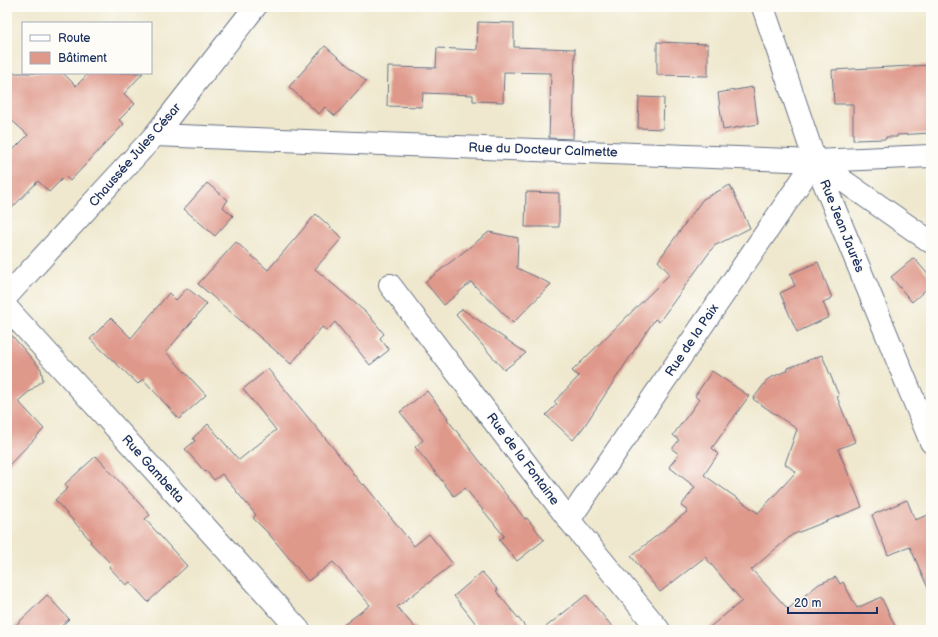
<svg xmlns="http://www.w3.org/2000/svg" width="938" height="637" font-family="'Balsamiq Sans',sans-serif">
  <rect width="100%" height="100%" fill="#fdfcf7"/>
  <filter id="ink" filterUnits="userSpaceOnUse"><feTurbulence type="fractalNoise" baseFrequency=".025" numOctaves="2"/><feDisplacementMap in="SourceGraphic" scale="8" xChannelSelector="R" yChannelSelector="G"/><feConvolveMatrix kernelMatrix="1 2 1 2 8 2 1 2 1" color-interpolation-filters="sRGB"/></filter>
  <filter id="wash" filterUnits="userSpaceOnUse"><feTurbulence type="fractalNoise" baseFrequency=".012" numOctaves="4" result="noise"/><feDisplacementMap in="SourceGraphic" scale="16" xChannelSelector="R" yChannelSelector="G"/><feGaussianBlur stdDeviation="0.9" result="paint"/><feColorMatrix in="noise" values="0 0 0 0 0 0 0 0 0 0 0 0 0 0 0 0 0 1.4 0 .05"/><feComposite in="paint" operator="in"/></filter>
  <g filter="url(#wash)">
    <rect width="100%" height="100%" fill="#efe8ce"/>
    <g id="blocks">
      <g fill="#df998b">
        <path d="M478 22 514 23V47L575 49 573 139 549 138 551 73 504 72 503 102 473 101V95L423 93 422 107 387 106 388 67 436 68 437 48 477 50Z"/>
        <path d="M657 42 708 44V76L657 75Z"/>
        <path d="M325 46 366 81 335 116 325 107 319 114 289 87Z"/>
        <path d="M931 65V133L897 135V137H886V139L853 140V104H834L832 70Z"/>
        <path d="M7 73H63L76 86 89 73H143L124 94 135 104 119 120 124 124 70 181 65 176 49 192 38 181 7 213V156L28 135 7 116Z"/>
        <path d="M753 87 758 124 723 130 718 93Z"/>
        <path d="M639 97 664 98 663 129 638 128Z"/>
        <path d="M207 183 228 200 223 207 233 216 215 236 184 209Z"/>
        <path d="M730 185 750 228 714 246 659 322 655 319 583 428 573 440 546 415 557 404 554 402 579 376 572 371 670 274 658 261 703 199Z"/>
        <path d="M526 192 559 193V227H525Z"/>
        <path d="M316 214 342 238 315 269 369 315 384 334 380 338 389 350 370 365 335 322 327 331 322 327 291 364 198 284 236 242 268 270Z"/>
        <path d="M489 232 518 238 517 268 551 284 513 323 471 282 444 305 425 282Z"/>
        <path d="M914 258 931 278V285L912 302 891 277Z"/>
        <path d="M818 262 832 298 823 302 829 317 797 332 780 293 795 286 790 274Z"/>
        <path d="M187 288 207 304 166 352 206 395 179 419 143 379 138 384 90 339 111 318 131 338 169 293 176 300Z"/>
        <path d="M462 309 526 353 504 370 456 315Z"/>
        <path d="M7 330 41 369 43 380 18 401 44 429 7 467Z"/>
        <path d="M822 355 839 396 837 397 855 442 838 449 862 507 792 535 751 570 754 572 788 609 819 584 836 577 840 584 843 582 857 608 881 597 897 630H706L742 601 705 557 660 592 631 556 688 511 681 506 695 487 669 467 679 454 672 449 679 440 673 435 699 400 695 396 712 371 749 396 712 448 718 454 704 475 758 513 796 472 785 464 797 429 753 399 768 379 788 370V368Z"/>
        <path d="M268 369 335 450 362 485 364 484 414 546 429 534 453 564 397 607 417 630H337L370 605 333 562 308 581 269 534 253 518 256 515 222 474 214 480 206 471 205 472 185 449 195 441 193 438 208 424 239 460 276 430 243 389Z"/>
        <path d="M427 391 448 418 447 419 525 519 527 518 544 540 517 561 499 540 504 536 465 488 454 496 415 447 423 440 400 412Z"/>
        <path d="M96 456 150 515 145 519 187 566 148 602 130 582 126 585 109 567 111 564 90 542 91 541 55 500 68 488 65 484Z"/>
        <path d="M907 500 915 520 931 514V595L910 547 888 555 872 515Z"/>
        <path d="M482 572 498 590 496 591 528 630H481L454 596Z"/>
        <path d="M47 595 69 619 57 630H11Z"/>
        <path d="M586 595 615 630H542Z"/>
      </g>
    </g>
  </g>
  <g filter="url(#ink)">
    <use href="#blocks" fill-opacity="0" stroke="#657085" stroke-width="1"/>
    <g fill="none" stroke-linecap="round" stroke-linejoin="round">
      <g stroke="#657085" stroke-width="24">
        <g id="minor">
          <path d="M763 7 815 161 931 442"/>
          <path d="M155 135 815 161 931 156"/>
          <path d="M815 161 931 242"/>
          <path d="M390 285 569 520 659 630"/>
          <path d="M7 296 155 135 255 7"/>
          <path d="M7 308 299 630"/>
          <path d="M569 520 815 161"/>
        </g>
      </g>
      <use href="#minor" stroke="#fff" stroke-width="22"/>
    </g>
  </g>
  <g text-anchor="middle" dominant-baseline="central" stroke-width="3" stroke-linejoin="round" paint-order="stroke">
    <g font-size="13" fill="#1b2f5e" stroke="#fdfcf7">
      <text transform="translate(543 150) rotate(2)">Rue du Docteur Calmette</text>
      <text transform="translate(135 155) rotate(-49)">Chaussée Jules César</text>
      <text transform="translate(842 226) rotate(68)">Rue Jean Jaurès</text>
      <text transform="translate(692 340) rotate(-56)">Rue de la Paix</text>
      <text transform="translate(523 459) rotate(53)">Rue de la Fontaine</text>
      <text transform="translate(153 469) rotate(48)">Rue Gambetta</text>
    </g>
  </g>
  <rect width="938" height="637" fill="none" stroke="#fdfcf7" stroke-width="24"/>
  <rect x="22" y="22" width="130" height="52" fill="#fdfcf7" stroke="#a3aaba"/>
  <rect x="30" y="35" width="20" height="6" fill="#ffffff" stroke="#a3aaba"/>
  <text x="58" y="42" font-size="12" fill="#1b2f5e">Route</text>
  <rect x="30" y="52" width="20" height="12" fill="#df998b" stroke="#a3aaba"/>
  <text x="58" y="62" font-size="12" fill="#1b2f5e">Bâtiment</text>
  <path d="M788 607v6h89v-6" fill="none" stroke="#1b2f5e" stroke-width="2"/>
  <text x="794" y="607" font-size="12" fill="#1b2f5e" stroke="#fdfcf7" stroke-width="3" paint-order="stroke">20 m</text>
</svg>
